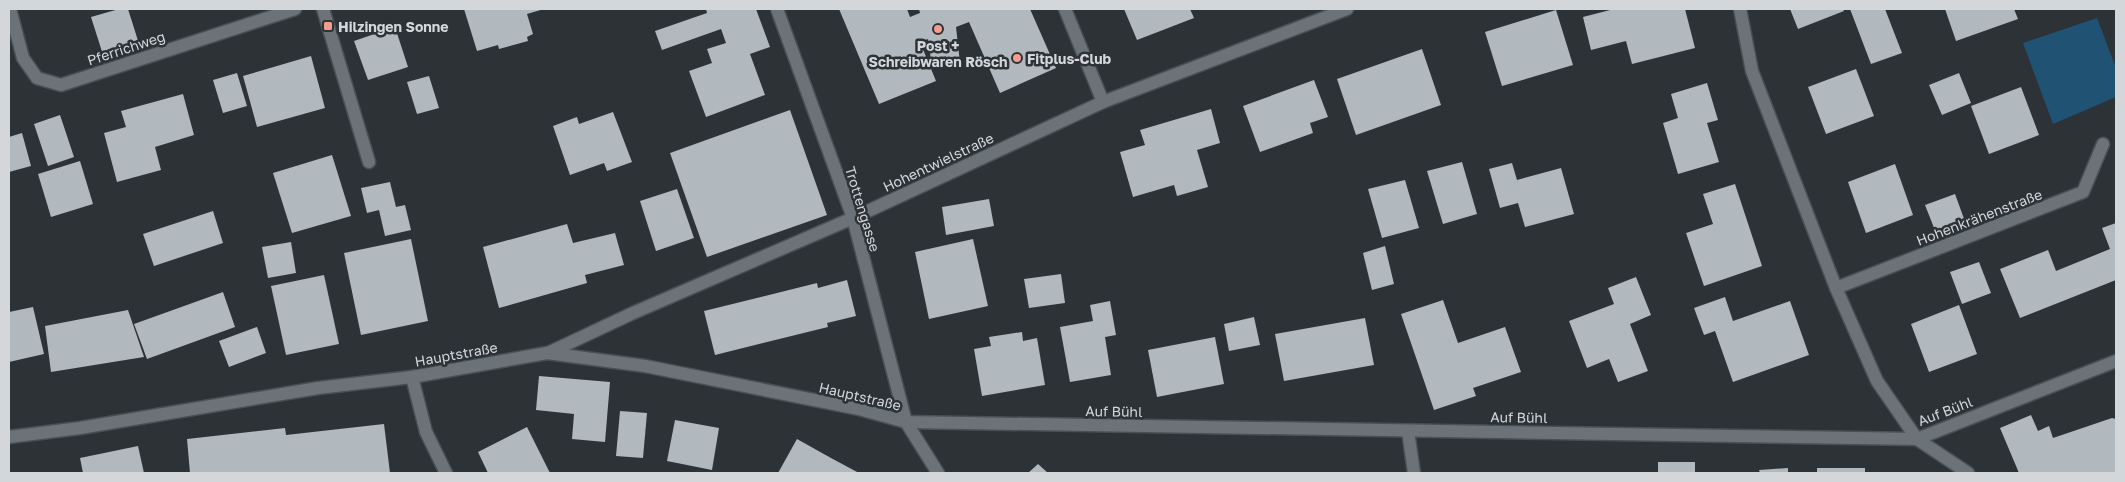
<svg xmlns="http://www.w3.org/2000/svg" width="2125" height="482" font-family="'Golos Text',sans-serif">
  <rect width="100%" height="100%" fill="#2d3237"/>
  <path fill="#205273" d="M2097 18 2116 68V97L2053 124 2023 43Z"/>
  <g fill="#b1b8be">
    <path d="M119 9H128L140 47 104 58 91 17Z"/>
    <path d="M464 9H544L527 14 533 34 527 37 528 41 499 49 498 45 477 51Z"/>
    <path d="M706 9H756L770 47 750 54 765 95 706 117 689 71 712 63 707 49 726 43 721 29 662 50 655 31 707 13Z"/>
    <path d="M839 9H907L910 17 920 13 919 9H1030L1056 68 1000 93 969 22 956 27 960 63 932 67 928 39 920 42 936 81 879 104Z"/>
    <path d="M1124 9H1190L1194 18 1137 40Z"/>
    <path d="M1614 9H1685L1695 48 1632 64 1626 41 1591 50 1583 17Z"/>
    <path d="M1790 9H1843L1844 11 1798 29Z"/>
    <path d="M1850 9H1885L1902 53 1871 64Z"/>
    <path d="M1945 9H2014L2018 19 1956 41Z"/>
    <path d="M1556 10 1573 65 1502 86 1485 32Z"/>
    <path d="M395 27 408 67 368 80 354 41Z"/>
    <path d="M1422 49 1441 105 1356 135 1337 79Z"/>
    <path d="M311 56 325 108 257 127 243 76Z"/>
    <path d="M1856 69 1874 116 1826 134 1808 87Z"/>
    <path d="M237 73 247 106 223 113 213 80Z"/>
    <path d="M1959 73 1971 103 1942 115 1929 85Z"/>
    <path d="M429 76 439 108 417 114 407 82Z"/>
    <path d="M1314 80 1328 117 1310 123 1313 133 1260 152 1243 106Z"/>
    <path d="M1707 83 1718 120 1707 123 1719 162 1678 174 1663 123 1678 118 1671 94Z"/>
    <path d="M2021 87 2039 135 1989 154 1971 106Z"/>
    <path d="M183 94 194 135 155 147 161 170 117 182 104 133 126 127 121 111Z"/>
    <path d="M1211 109 1220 143 1197 150 1208 187 1177 196 1174 185 1133 197 1120 152 1145 145 1140 130Z"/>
    <path d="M790 110 827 215 707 257 670 153Z"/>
    <path d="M613 112 632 162 607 171 604 163 570 175 553 126 577 117 579 124Z"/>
    <path d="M60 115 74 157 48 166 34 124Z"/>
    <path d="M22 133 31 166 9 172V137Z"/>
    <path d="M332 155 351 216 292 233 273 173Z"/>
    <path d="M80 161 93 204 51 217 38 174Z"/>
    <path d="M1462 162 1477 214 1443 224 1427 171Z"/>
    <path d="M1512 163 1517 180 1561 168 1574 214 1525 227 1518 203 1500 208 1489 169Z"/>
    <path d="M1895 164 1913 215 1866 233 1848 182Z"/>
    <path d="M1405 180 1419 228 1382 238 1368 189Z"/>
    <path d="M390 182 396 207 405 205 411 230 385 236 379 210 367 213 361 188Z"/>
    <path d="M1735 184 1762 266 1704 286 1686 233 1713 224 1703 194Z"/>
    <path d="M677 189 694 238 656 251 640 201Z"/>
    <path d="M1955 194 1967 227 1938 238 1925 205Z"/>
    <path d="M989 199 994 226 946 235 942 207Z"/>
    <path d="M213 211 223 243 154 266 143 234Z"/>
    <path d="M2116 223V280L2020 318 2000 269 2048 250 2056 271 2110 249 2102 228Z"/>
    <path d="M567 224 573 243 615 233 624 265 585 275 587 283 499 308 483 247Z"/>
    <path d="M411 239 428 321 361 335 344 253Z"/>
    <path d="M973 239 988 306 929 319 915 252Z"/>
    <path d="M291 242 296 273 268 278 262 247Z"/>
    <path d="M1385 246 1394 284 1372 290 1363 253Z"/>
    <path d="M1979 262 1991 293 1962 304 1950 272Z"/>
    <path d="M1061 274 1065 303 1029 308 1024 279Z"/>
    <path d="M324 275 339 344 286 355 271 286Z"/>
    <path d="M1636 277 1651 315 1630 324 1648 371 1618 382 1609 359 1587 368 1569 321 1614 304 1608 288Z"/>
    <path d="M847 280 856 316 827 323 828 327 715 355 704 311 817 283 818 288Z"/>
    <path d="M223 292 235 327 147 359 134 324Z"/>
    <path d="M1725 297 1733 321 1790 301 1809 355 1733 382 1715 331 1704 335 1694 308Z"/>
    <path d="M1443 300 1458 343 1505 327 1521 372 1473 388 1476 396 1434 410 1401 314Z"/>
    <path d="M1110 301 1116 335 1105 337 1111 375 1070 382 1060 327 1093 321 1090 305Z"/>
    <path d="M1959 305 1977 354 1929 372 1911 324Z"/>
    <path d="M33 307 44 354 9 362V312Z"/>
    <path d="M128 310 144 357 51 372 45 326Z"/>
    <path d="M1254 317 1260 345 1229 351 1224 324Z"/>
    <path d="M1365 318 1374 365 1284 381 1275 334Z"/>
    <path d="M257 327 266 353 229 367 219 341Z"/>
    <path d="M1022 332 1023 341 1037 338 1045 385 982 396 974 349 991 346 989 337Z"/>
    <path d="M1215 337 1224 384 1157 397 1148 350Z"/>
    <path d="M539 376 610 382 605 442 572 439 574 414 536 410Z"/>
    <path d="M620 411 647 413 643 458 616 456Z"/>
    <path d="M2031 415 2038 431 2049 426 2053 438 2112 418 2116 419V473H2019L2000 428Z"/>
    <path d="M675 420 719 428 712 470 667 461Z"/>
    <path d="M384 424 390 473H190L187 439 285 428 286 435Z"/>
    <path d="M527 427 550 473H488L478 452Z"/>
    <path d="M797 439 831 458 859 473H778Z"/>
    <path d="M138 446 144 473H83L80 458Z"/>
    <rect x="1658" y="462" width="37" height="11"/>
    <path d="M1038 464 1048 473H1028Z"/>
    <path d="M1788 468V473H1760L1759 470Z"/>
    <rect x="1817" y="468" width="48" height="5"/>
  </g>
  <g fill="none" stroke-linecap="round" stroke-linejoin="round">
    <g stroke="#4a4f53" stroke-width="15">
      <path id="lane" d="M323 9 369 162"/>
    </g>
    <g stroke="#4a4f53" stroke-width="15">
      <g id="street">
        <path d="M10 9 23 58 37 78 61 85 295 9"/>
        <path d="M777 9 853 218 906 422 938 473"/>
        <path d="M1065 9 1103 102"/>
        <path d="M1740 9 1752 71 1836 288 1877 381 1917 439 1968 473"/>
        <path d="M1836 288 2083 192 2103 144"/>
        <path d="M548 353 633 313 853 218 1103 102 1347 9"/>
        <path d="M412 377 426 432 446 473"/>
        <path d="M1408 431 1414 473"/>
        <path d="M9 437 80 428 318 388 412 377 547 353 645 366 859 409 906 422 1917 439 2116 361"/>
      </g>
    </g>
    <use href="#lane" stroke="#6c7378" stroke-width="12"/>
    <use href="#street" stroke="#6c7378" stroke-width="12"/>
  </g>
  <g fill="#f59d8d" stroke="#2d3237" stroke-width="2">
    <rect x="323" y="21" width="10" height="10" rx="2.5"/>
    <circle cx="938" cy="29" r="5"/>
    <circle cx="1017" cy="58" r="5"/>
  </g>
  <g text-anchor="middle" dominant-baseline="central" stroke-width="5" stroke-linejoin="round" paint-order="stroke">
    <g font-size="14" font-weight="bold" fill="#d3d7da" stroke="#2d3237" text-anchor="start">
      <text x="338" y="26">Hilzingen Sonne</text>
      <text x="938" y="45" text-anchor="middle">Post +<tspan x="938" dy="16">Schreibwaren Rösch</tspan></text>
      <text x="1027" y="58">Fitplus-Club</text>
    </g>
    <g font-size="14" fill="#d3d7da" stroke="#2d3237">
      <text transform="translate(126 48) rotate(-18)">Pferrichweg</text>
      <text transform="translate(938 162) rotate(-25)">Hohentwielstraße</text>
      <text transform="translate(863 209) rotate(73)">Trottengasse</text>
      <text transform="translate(1979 217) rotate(-21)">Hohenkrähenstraße</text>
      <text transform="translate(456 354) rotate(-10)">Hauptstraße</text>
      <text transform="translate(860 396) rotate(13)">Hauptstraße</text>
      <text transform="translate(1114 411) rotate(1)">Auf Bühl</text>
      <text transform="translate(1945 411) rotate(-21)">Auf Bühl</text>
      <text transform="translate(1519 417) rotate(1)">Auf Bühl</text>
    </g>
  </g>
  <rect width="2125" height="482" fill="none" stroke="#d3d7da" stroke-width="20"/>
</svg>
